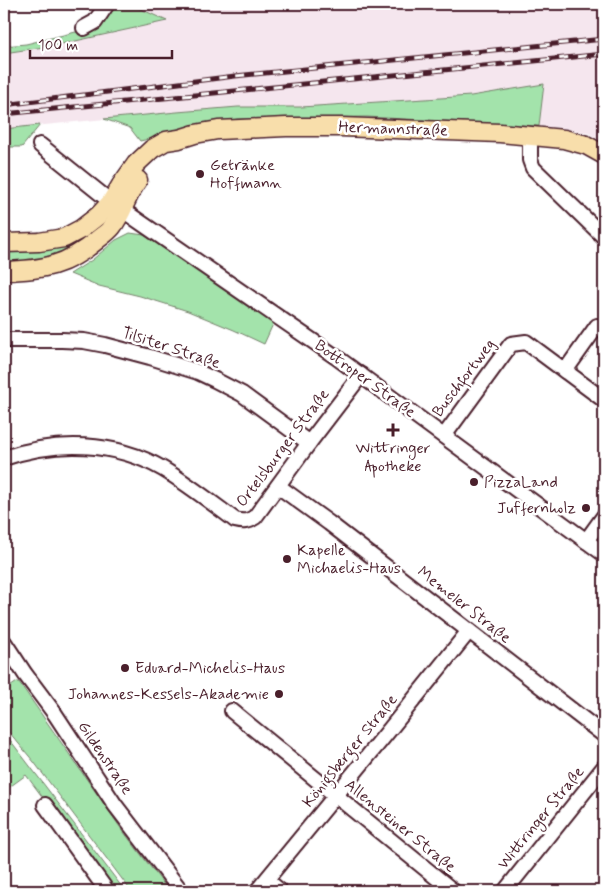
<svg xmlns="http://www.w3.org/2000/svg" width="608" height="895" font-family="Mynerve,sans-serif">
  <rect width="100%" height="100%" fill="#fff"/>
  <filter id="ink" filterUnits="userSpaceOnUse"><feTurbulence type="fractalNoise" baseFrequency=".02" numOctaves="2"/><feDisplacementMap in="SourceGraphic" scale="10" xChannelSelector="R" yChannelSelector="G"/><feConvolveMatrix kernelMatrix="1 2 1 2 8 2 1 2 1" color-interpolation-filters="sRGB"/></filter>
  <g filter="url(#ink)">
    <path fill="#f5e6ee" d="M130 4H604V142L588 133 564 128 539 126 544 84 471 96 301 107H238L177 112 4 129V53L57 45 167 21Z"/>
    <g fill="#a3e3ab" stroke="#76816b">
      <path d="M112 4H130L167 21 57 45 4 53V46L26 44 84 30Z"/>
      <path d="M544 84 539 126 367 117 237 119 140 141 130 128 104 119 177 112 238 107H301L471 96Z"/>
      <path d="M40 125 22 147H4V129Z"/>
      <path d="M103 218 106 220 91 234 61 257 4 266V247Z"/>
      <path d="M130 233 144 235 274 322 264 344 234 330 188 311 140 296 99 286 70 274 92 260 116 240Z"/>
      <path d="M17 682H19L120 827 169 891H131L34 762 4 726V691Z"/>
      <path d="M4 732 125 891H113L26 775 4 791Z"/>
    </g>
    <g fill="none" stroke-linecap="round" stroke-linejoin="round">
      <g stroke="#4a1f2b" stroke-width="18">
        <g id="minor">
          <path d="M84 28 95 22 107 4"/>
          <path d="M530 136V160L533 168 604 237"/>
          <path d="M40 145 111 202 336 357 604 554"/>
          <path d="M4 340H62L84 341 105 345 150 357 198 372 215 380 242 394 309 443"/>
          <path d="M565 371 597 326"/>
          <path d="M444 436 511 344 526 342 604 400"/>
          <path d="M4 458C56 440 115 441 163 469 188 484 212 503 235 520 243 522 248 522 255 517L309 443 361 375"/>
          <path d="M278 486 329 523 604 735"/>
          <path d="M586 541 604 516"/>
          <path d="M4 642 25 674 55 714 115 805 181 891"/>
          <path d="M232 711 453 891"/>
          <path d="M45 805 107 891"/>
          <path d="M267 880 280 891"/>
          <path d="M257 891 382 739 469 631"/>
          <path d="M505 891 604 767"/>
        </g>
      </g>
      <g stroke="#4a1f2b" stroke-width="21">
        <g id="major">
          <path d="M4 243 39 242 64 238 81 229 99 215 111 202 121 185 136 164 152 149 166 141 179 139 195 134 218 130 286 127H341L500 133 564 139 586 145 604 155"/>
          <path d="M4 271C42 270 67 266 97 240 102 236 108 232 112 227 123 213 127 194 138 180"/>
        </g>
      </g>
      <use href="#minor" stroke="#fff" stroke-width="14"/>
      <use href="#major" stroke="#f8deab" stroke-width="18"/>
      <g stroke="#4a1f2b" stroke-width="5">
        <g id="rail">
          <path d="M4 105 235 76 604 39"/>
          <path d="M4 114 604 54"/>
        </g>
      </g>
      <use href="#rail" stroke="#fff" stroke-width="3" stroke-dasharray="9" stroke-linecap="butt"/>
    </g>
  </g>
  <g fill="#4a1f2b" stroke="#fff" stroke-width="2">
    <circle cx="200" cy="174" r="5"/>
    <path d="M390.5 422.5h5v5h5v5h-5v5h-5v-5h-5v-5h5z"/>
    <circle cx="474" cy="482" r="5"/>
    <circle cx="586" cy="508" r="5"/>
    <circle cx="287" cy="559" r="5"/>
    <circle cx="125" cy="668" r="5"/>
    <circle cx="279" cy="694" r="5"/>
  </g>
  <g text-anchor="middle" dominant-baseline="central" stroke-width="5" stroke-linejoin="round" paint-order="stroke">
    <g font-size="16" fill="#4a1f2b" stroke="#fff">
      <text transform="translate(393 129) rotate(2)">Hermannstraße</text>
      <text transform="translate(171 348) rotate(18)">Tilsiter Straße</text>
      <text transform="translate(464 378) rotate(-53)">Buschfortweg</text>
      <text transform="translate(365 379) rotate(36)">Bottroper Straße</text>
      <text transform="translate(283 448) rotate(-53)">Ortelsburger Straße</text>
      <text transform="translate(464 605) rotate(38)">Memeler Straße</text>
      <text transform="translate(350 751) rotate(-51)">Königsberger Straße</text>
      <text transform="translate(105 758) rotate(56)">Gildenstraße</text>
      <text transform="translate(541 818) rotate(-51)">Wittringer Straße</text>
      <text transform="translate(400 826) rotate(39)">Allensteiner Straße</text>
    </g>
    <g font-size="16" fill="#4a1f2b" stroke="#fff" text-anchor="start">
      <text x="210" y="165">Getränke<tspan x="210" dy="18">Hoffmann</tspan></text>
      <text x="393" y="448" text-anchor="middle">Wittringer<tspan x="393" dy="18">Apotheke</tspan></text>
      <text x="484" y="482">PizzaLand</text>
      <text x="576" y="508" text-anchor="end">Juffernholz</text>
      <text x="297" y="550">Kapelle<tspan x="297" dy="18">Michaelis-Haus</tspan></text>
      <text x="135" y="668">Eduard-Michelis-Haus</text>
      <text x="269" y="694" text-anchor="end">Johannes-Kessels-Akademie</text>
    </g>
  </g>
  <rect width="608" height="895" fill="none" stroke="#fff" stroke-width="20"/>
  <rect x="10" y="10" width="588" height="875" fill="none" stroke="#4a1f2b" stroke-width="2" filter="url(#ink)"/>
  <path d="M30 50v8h142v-8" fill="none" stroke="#4a1f2b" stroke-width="2.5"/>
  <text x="38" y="50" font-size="15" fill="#4a1f2b" stroke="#ffffff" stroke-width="4" paint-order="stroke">100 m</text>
</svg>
